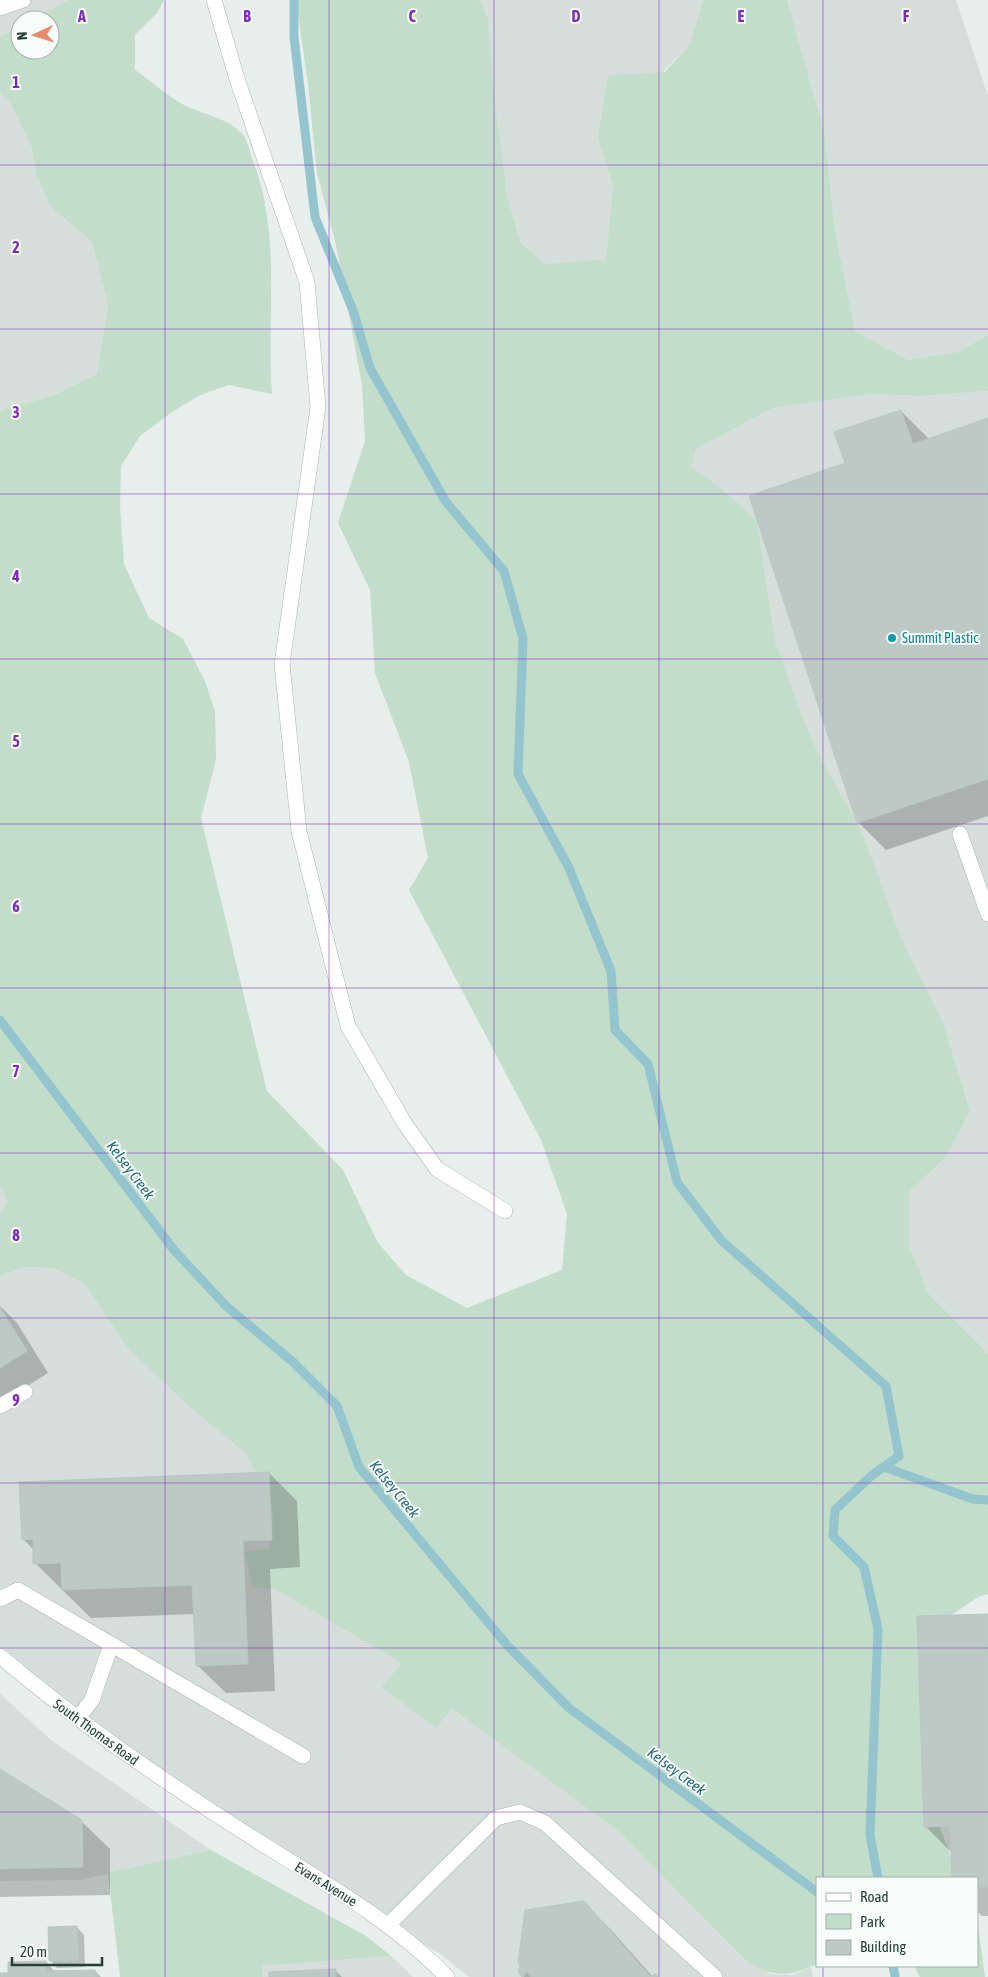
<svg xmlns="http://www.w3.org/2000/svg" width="988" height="1977" font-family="'Asap Condensed',sans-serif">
  <rect width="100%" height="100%" fill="#e7eeeb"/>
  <g fill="#d5deda">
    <path d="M0 0H69L29 20H20V25L0 37Z"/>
    <path d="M480 0H703L690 44 598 139 613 186 606 259 545 264 520 242 507 194 494 93 488 19Z"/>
    <path d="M787 0H956L988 96V335L958 352 908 360 855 331 834 225 825 135Z"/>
    <path d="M0 92 9 100 31 146 37 177 51 207 92 242 108 304 97 374 54 395 0 411Z"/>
    <path d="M988 391V1353L928 1293 909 1245V1192L946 1157 970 1111 943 1022 901 938 801 714 775 641 757 520 691 467 696 449 773 408 871 394 920 396Z"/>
    <path d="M0 1184 7 1201 0 1215Z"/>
    <path d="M26 1267 53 1268 85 1284 126 1346 288 1481 275 1589 403 1663 543 1774 618 1831 689 1901 770 1974 793 1975 811 1967 813 1977H469L439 1953 388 1925 160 1778 0 1656V1276Z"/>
    <path d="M0 1694 51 1740 211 1850 80 1880 0 1881Z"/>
    <path d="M391 1956 413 1977H263L262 1966Z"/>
  </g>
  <g fill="#c2ddc9">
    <path d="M69 0H164L157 13 135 35V70C151 81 167 96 184 105 201 114 232 119 244 136 248 143 250 153 253 161 282 236 266 316 272 394L229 385 200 395 172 412 140 436 121 466 120 507 124 564 149 618 183 639 205 681 215 712 216 759 201 818 267 1091 343 1170 378 1243 406 1275 467 1308 562 1270 567 1214 541 1140 409 890 428 858 409 762 375 673 370 590 338 523 365 441 362 385 336 245 317 173 308 84 296 0H480L488 19 494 93 507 194 520 242 545 264 606 259 613 186 598 139 608 75 665 72 690 44 703 0H787L825 135 834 225 855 331 908 360 958 352 988 335V391L920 396 871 394 773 408 696 449 691 467 719 487 757 520 775 641 801 714 821 759 863 835 901 938 943 1022 970 1111 946 1157 909 1192V1245L928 1293 988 1353V1594L978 1597 950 1616 939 1825 959 1878H817V1964C788 1977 778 1977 750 1964L618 1831 452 1708 436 1728 382 1687 402 1663 275 1589 253 1588 245 1552 269 1549 274 1516 248 1455 190 1407 126 1346 85 1284 53 1268 26 1267 0 1276V1215L7 1201 0 1184V411L54 395 97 374 108 304 92 242 51 207 37 177 31 146 9 100 0 92V37L20 25V50H50V20H29Z"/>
    <path d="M211 1850 366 1936 391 1956 262 1966 263 1977H120L108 1873Z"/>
    <path d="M977 1919 985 1977H920L914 1966H977Z"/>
  </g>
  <g fill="#0003">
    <path d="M901 411 929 439 988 420V816L886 850 858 822 847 464Z"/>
    <path d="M0 1306 17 1323 48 1373 0 1403Z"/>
    <path d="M269 1473 297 1501 300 1567 270 1569 275 1691 226 1693 197 1665 195 1614 91 1618 35 1563 34 1550 23 1539Z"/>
    <path d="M988 1616V1916H982L977 1911V1878H953V1854L925 1826Z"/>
    <path d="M0 1770 81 1821 110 1849V1895L0 1897Z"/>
    <path d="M584 1903 612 1931 653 1977H524L519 1972Z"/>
    <path d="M77 1927 84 1935 85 1967 57 1968 50 1960Z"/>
    <path d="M46 1962 55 1972 95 1971 101 1977H0V1975L10 1974Z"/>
    <path d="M335 1970 342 1977H270Z"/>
  </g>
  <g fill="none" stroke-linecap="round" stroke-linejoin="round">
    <g stroke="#94c5ce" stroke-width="9">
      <path d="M294 0V37L315 217 354 313 370 368 446 502 504 571 523 639 518 774 569 868 611 971 615 1030 648 1064 677 1182 721 1240 886 1386 899 1456 871 1476 835 1510 833 1536 864 1567 878 1629 870 1835 878 1878"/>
      <path d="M0 1020 174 1250 226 1306 293 1362 337 1406 359 1467 507 1645 569 1708 817 1892"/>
      <path d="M884 1467 973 1499 988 1500"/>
      <path d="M893 1966 895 1976"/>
    </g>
  </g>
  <g fill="#bcc9c4" stroke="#b9c7c2">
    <path d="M901 410 913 444 988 418V779L857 823 749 496 845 463 834 432Z"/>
    <path d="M0 1307 27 1351 0 1368Z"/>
    <path d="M269 1472 272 1540 243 1541 248 1664 196 1666 192 1585 62 1590 61 1563 33 1564V1539L22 1540 19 1482Z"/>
    <path d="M988 1614V1887H977V1878H952L950 1826 924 1827 917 1616Z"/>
    <path d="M0 1769 82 1820 83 1867 0 1869Z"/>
    <path d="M584 1901 651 1977 655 1973 658 1977H531L527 1972 522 1977 518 1972 520 1966 518 1963 525 1910Z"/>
    <path d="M77 1926 79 1960 49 1961 48 1927Z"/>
    <path d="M46 1961 47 1971 95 1970 96 1977H0V1973H8V1962Z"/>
    <path d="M336 1969V1977H269V1972Z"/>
  </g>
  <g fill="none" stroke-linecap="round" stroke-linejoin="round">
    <g stroke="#a9b6b2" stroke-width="16">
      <g id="minor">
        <path d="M214 0 237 79 307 282 318 407 282 664 299 831 348 1026 405 1124 437 1169 505 1211"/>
        <path d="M0 8 23 0"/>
        <path d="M960 834 988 914"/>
        <path d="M0 1406 25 1392"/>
        <path d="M0 1599 18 1590 303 1756"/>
        <path d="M0 1656C76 1721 158 1777 242 1831 312 1876 388 1916 447 1977"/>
        <path d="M78 1718 92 1700 111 1645"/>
        <path d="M388 1925 496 1818 520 1812 545 1823 715 1977"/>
      </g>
    </g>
    <use href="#minor" stroke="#fff" stroke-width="15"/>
  </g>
  <path fill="none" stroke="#7b2cbf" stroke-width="1" stroke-opacity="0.55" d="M165 0V1977M329 0V1977M494 0V1977M659 0V1977M823 0V1878M0 165H988M0 329H988M0 494H988M0 659H988M0 824H988M0 988H988M0 1153H988M0 1318H988M0 1483H988M0 1648H988M0 1812H988M823 1966V1977"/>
  <circle fill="#0f9aa8" stroke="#f7fbf9" stroke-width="2" cx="892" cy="638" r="5"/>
  <g text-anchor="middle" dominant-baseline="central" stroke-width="4" stroke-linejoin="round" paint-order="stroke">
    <g font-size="14" fill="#0d838f" stroke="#f7fbf9" text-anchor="start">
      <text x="902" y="638">Summit Plastic</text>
    </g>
    <g font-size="14" fill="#263f39" stroke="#f7fbf9">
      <text transform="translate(96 1732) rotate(36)">South Thomas Road</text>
      <text transform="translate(326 1884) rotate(32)">Evans Avenue</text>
    </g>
    <g font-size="15" font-style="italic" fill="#246977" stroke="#f7fbf9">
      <text transform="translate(131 1170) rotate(53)">Kelsey Creek</text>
      <text transform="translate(395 1489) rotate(51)">Kelsey Creek</text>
      <text transform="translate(677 1771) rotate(37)">Kelsey Creek</text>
    </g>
  </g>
  <g font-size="16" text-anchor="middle" font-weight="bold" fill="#7b2cbf" stroke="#f7fbf9" stroke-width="4" stroke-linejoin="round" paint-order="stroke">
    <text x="82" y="22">A</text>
    <text x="247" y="22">B</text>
    <text x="412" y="22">C</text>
    <text x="576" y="22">D</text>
    <text x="741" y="22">E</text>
    <text x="906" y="22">F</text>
    <text x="16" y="88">1</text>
    <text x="16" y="253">2</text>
    <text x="16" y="418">3</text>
    <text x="16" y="582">4</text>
    <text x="16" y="747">5</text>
    <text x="16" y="912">6</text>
    <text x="16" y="1077">7</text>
    <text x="16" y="1241">8</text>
    <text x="16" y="1406">9</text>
  </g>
  <rect x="816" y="1877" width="162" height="90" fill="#f7fbf9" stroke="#a3b0ac"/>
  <rect x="826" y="1893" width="25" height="8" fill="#ffffff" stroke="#a3b0ac"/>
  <text x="860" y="1902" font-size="15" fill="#263f39">Road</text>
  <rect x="826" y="1914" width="25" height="15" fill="#c2ddc9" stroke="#a3b0ac"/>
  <text x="860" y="1927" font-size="15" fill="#263f39">Park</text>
  <rect x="826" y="1940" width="25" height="15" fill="#bcc9c4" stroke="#a3b0ac"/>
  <text x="860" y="1952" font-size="15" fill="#263f39">Building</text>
  <g transform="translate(35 35) rotate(266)"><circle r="24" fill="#f7fbf9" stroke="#a3b0ac"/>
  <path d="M0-4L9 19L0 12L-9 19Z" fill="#e88a6b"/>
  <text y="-8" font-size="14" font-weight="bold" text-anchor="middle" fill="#263f39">N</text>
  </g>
  <path d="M12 1957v8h90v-8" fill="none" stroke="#263f39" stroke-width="2.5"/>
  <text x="20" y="1957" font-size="15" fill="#263f39" stroke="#f7fbf9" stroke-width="4" paint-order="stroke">20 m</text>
</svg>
